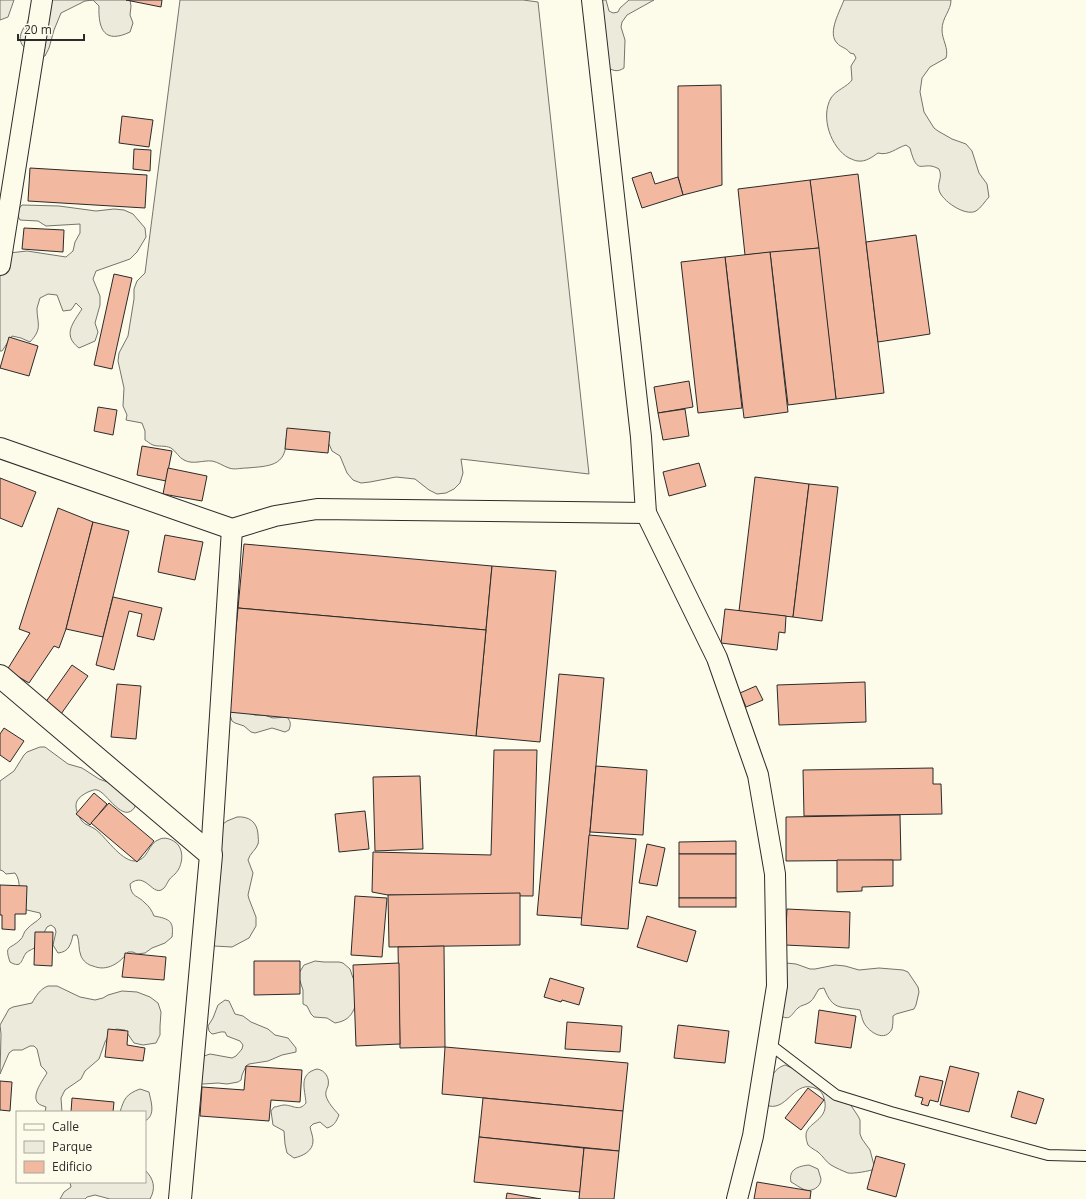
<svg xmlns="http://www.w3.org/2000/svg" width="1086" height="1199" font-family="'Open Sans',sans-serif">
  <rect width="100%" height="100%" fill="#fdfbea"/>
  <g fill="#ecebdb" stroke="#74746e">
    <path d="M0 0H14L8 17 0 20Z"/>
    <path d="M35 0H130L131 6 130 15 133 23 130 32C105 44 98 30 99 6L93 0 85 1 61 13 54 30 49 48 45 56 36 57C26 49 15 44 23 29 24 27 27 24 28 21 31 13 30 9 35 0Z"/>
    <path d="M180 0H523L538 2 589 474 461 459 463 473 460 483 454 489 446 493 437 494 429 490 415 479 396 477 370 482 361 483 353 480 347 473 340 456 332 451 329 444 286 439C287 467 268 466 247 468 240 468 235 470 229 468 223 466 218 462 212 461 203 460 193 465 184 460 179 458 176 451 171 448 165 445 158 447 153 445 150 444 147 441 145 440V431L142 423 126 420 127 415 123 406 124 388 118 361 119 353 128 336 134 299V289L137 281 145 273Z"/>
    <path d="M600 0H606L609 11 613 13 618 12 620 8 629 0H654L627 15 622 22 621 27 625 40 624 68C618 72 614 71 608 68Z"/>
    <path d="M844 0H951C951 11 942 17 942 30 942 40 949 48 946 58L930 67 922 78 920 92 924 112 934 128 938 131 952 139 966 144 972 151 979 173 987 184 989 197C985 201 981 208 976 211 965 217 941 200 939 190 937 182 943 178 939 169 922 159 918 179 910 148L906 145C896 148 889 156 878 153 872 157 866 162 858 161 855 161 852 159 849 158 831 148 820 117 831 98 836 90 847 87 852 80L851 66 856 58 854 54 850 53C846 47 841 48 837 43 827 33 840 11 844 0Z"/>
    <path d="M22 205 59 206 96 211 114 209 124 210 133 214 145 228 146 237 137 252 130 259 96 271 93 279 100 296V305L95 323 98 332 95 341 79 348C62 335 73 323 82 309L76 303 71 310 63 311 57 295 48 294 40 298C39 301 38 305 37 308 37 324 43 328 30 342L21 338 12 336 2 351H0V261L9 253 27 251 66 257 73 251 75 242 80 233V224L46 226 38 221 20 220 16 212Z"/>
    <path d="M234 711H241L255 715H264L273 718 287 717C291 722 291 724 289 730L285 732 272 728 255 733 251 732 244 726 235 723 232 721 229 712Z"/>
    <path d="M40 747H45L68 764 82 768 99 779 113 784 134 802 135 807C123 825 107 792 97 790 94 789 91 791 88 792 84 794 79 797 77 801 74 807 78 816 82 821 85 825 91 826 95 829 105 836 120 860 134 861 149 861 147 843 160 839 165 837 171 839 175 842 185 849 183 866 175 874 173 876 171 877 169 880 167 883 166 886 164 888 153 899 146 870 130 884 131 898 138 895 145 903 149 906 152 911 154 916 170 919 174 921 172 937L165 943 152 948 145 953 137 954 133 952H128C120 963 107 972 93 966 88 965 83 961 81 956 78 949 80 942 77 935H73C71 944 69 952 58 953L53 945 56 932 55 928 51 925 47 927C43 933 42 941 37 946 34 949 29 950 26 953 21 960 22 969 10 962 4 944 10 950 20 940 24 937 23 932 27 929 31 924 37 922 41 917L40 913 27 910 19 904C18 894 22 882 15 873L6 874 3 871 0 870V781L14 771 24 755 27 752Z"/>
    <path d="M237 817C249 816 257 822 258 834 258 838 259 841 258 844 256 850 250 853 248 860L253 873 248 895 249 899 256 917V926L249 938 232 947 214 946 210 944 195 922V913L215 830 227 821Z"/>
    <path d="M315 961 324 962H339L343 963 350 969 353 978 359 986C356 1003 356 1020 335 1023L327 1018 314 1017 311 1014 307 1006 303 1004V990L299 978V973L304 965Z"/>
    <path d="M786 963 796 964 810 969H815L835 965 845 966 859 970 879 968 903 970 908 972 918 987 919 992 916 1005 914 1009 896 1014 893 1016C893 1020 893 1025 892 1029 885 1043 869 1032 864 1023 862 1019 861 1014 860 1010 840 1006 833 1011 824 988L819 989C816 993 814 999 810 1002 806 1005 801 1005 798 1008 791 1014 791 1022 779 1015Z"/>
    <path d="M48 986H57L80 997 95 1000 103 998 108 995 122 991 137 992 150 997 158 1003 161 1012 160 1026V1035L156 1043 143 1045 134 1043 125 1030 116 1029 109 1035 105 1042 99 1059 85 1071 81 1079 65 1090 61 1098 62 1112H45L46 1107C44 1106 39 1105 38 1103 31 1095 43 1080 47 1073L45 1070 41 1066 37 1049 34 1046H30L22 1050H13L9 1053 0 1074 1 1034 0 1025 9 1009 13 1007 32 1003C36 996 40 989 48 986Z"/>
    <path d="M225 1000 229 1001 235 1014 243 1016 251 1022 268 1029 275 1035 288 1038 296 1048V1052L282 1055 268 1061 249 1064 246 1066 242 1075 241 1080 238 1082 227 1084 218 1083 203 1084 193 1081 201 1057 210 1054 232 1058 236 1056 242 1049 243 1045 240 1041 227 1036 225 1032C220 1031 216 1034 212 1034L209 1031 208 1026 213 1018 218 1005Z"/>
    <path d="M785 1065 816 1078 850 1104 858 1116 860 1120V1134L862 1139 870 1150 875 1169C870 1171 853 1174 848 1173 843 1171 836 1168 831 1165 826 1162 823 1156 818 1152 815 1150 811 1148 808 1145 807 1142 806 1139 806 1136 805 1122 831 1121 824 1098 823 1094 821 1091 817 1089 794 1078 789 1110 769 1106L766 1102C768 1088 769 1070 785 1065Z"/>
    <path d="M317 1069C325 1070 330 1078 328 1086 327 1089 325 1092 326 1096 328 1103 334 1109 339 1115 336 1122 334 1126 327 1128L320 1122 313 1124 310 1127C311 1132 313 1136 313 1141 313 1151 303 1156 294 1158L287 1153 285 1144 284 1131 273 1125 271 1111 274 1107C277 1107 281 1105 284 1105 293 1105 299 1112 306 1103 305 1089 298 1074 317 1069Z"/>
    <path d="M140 1089 149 1092C151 1102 156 1115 145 1121V1112H120C124 1099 126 1094 140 1089Z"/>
    <path d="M809 1165 818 1169C819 1172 820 1176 821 1179 821 1187 812 1192 805 1190 800 1188 795 1184 791 1182 788 1169 799 1166 809 1165Z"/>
    <path d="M145 1170C154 1179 156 1188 150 1199H110L95 1195 87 1197 85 1199H60L64 1192 71 1187 70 1182H145Z"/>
  </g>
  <g fill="#f2b8a0" stroke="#2b2b2b">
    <path d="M126 0H162L161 7Z"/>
    <path d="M721 85 722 185 683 195 678 177V86Z"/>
    <path d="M122 116 153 120 149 147 119 143Z"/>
    <path d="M134 149 151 150 150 171 133 169Z"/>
    <path d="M30 168 147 175 145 208 28 201Z"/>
    <path d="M651 172 655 184 678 177 683 195 642 208 632 178Z"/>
    <path d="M858 174 884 393 836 399 810 180Z"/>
    <path d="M810 180 819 248 745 255 738 189Z"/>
    <path d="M24 228 64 230 63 252 22 249Z"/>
    <path d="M916 235 930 334 878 342 866 242Z"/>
    <path d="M819 248 836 399 788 405 770 252Z"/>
    <path d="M770 252 788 412 744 418 725 257Z"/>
    <path d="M725 257 742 408 698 413 681 262Z"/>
    <path d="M114 274 132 278 112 369 94 365Z"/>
    <path d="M9 337 38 346 29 376 0 368Z"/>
    <path d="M689 381 693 407 658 413 654 387Z"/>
    <path d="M98 407 117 410 113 435 94 431Z"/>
    <path d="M685 409 689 436 663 440 658 413Z"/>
    <path d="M287 428 330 432 328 453 285 449Z"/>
    <path d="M142 446 172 451 166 481 137 475Z"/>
    <path d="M699 463 706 486 669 496 663 472Z"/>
    <path d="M168 468 207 476 202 501 163 494Z"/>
    <path d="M755 477 809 484 793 617 739 611Z"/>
    <path d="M0 478 36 492 22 527 0 518Z"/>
    <path d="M809 484 838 487 822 621 793 617Z"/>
    <path d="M58 508 93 522 66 629 59 648 54 646 29 683 7 670 30 633 19 629Z"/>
    <path d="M93 522 129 531 103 637 66 629Z"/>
    <path d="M165 535 203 542 195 580 158 572Z"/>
    <path d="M244 544 492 566 486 630 238 608Z"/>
    <path d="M492 566 556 571 540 742 476 736Z"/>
    <path d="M113 597 162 608 154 640 137 636 142 614 129 611 114 670 96 665Z"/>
    <path d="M238 608 486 630 476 736 228 712Z"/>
    <path d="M725 609 786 616 785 633 779 632 777 650 721 643Z"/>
    <path d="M72 665 88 676 61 714 45 703Z"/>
    <path d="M559 674 604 678 582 918 537 915Z"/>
    <path d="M865 682 866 722 779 725 777 685Z"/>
    <path d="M117 684 141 686 136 739 111 737Z"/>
    <path d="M756 686 763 700 746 707 740 693Z"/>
    <path d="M4 728 24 741 10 762 0 755V734Z"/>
    <path d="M494 750H537L533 896 388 895 372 892 373 852 491 855Z"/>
    <path d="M596 766 647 770 643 835 590 832Z"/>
    <path d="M933 768V784H941L942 814 804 816 803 770Z"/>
    <path d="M420 776 423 849 375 851 373 777Z"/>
    <path d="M94 793 107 804 90 825 76 814Z"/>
    <path d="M109 803 154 841 137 862 91 823Z"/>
    <path d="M365 811 369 849 339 852 335 814Z"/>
    <path d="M900 815 901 860 786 861V817Z"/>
    <path d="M589 835 636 839 628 929 581 925Z"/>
    <path d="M736 841V854H679V842Z"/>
    <path d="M647 844 665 848 657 886 639 883Z"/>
    <rect x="679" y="854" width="57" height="44"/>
    <path d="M837 860H893V886L862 887V891L837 892Z"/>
    <path d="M0 885 27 886 26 914H15V930L2 929V915H0Z"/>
    <path d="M520 893V945L389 947 388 895Z"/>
    <path d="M355 896 387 898 382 957 351 955Z"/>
    <rect x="679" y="898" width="57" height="9"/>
    <path d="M787 909 850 912 849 948 785 945Z"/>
    <path d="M647 916 696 931 687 962 637 947Z"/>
    <path d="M35 932H53L52 966 34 965Z"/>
    <path d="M444 946 445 1047 400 1048 398 947Z"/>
    <path d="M125 953 166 957 164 980 122 977Z"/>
    <path d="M254 961H300V994L254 995Z"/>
    <path d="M399 963 400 1044 356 1046 353 965Z"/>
    <path d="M550 978 584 988 579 1005 562 1000 561 1002 544 997Z"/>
    <path d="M819 1010 856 1016 851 1048 815 1043Z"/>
    <path d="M567 1022 622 1026 620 1052 565 1049Z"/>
    <path d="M678 1025 729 1031 725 1063 674 1058Z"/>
    <path d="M108 1029 128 1031 127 1045 145 1048 143 1061 105 1057Z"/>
    <path d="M445 1047 628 1063 623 1111 442 1094Z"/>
    <path d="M246 1066 302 1070 300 1102 271 1100 269 1121 200 1116 202 1087 244 1090Z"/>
    <path d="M950 1066 979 1073 969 1112 940 1105Z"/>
    <path d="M920 1076 943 1081 938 1102 930 1100 928 1106 921 1104 923 1098 915 1096Z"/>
    <path d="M0 1081 12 1082 10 1111 0 1110Z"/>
    <path d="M808 1088 824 1100 801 1130 785 1118Z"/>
    <path d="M1018 1091 1044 1099 1036 1124 1011 1117Z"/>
    <path d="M72 1098 114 1102 113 1112H71Z"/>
    <path d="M483 1098 623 1111 619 1151 479 1137Z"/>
    <path d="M479 1137 584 1148 580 1192 474 1182Z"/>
    <path d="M584 1148 619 1151 614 1199H579Z"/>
    <path d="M876 1156 905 1164 896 1197 867 1189Z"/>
    <path d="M757 1182 811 1191 810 1199H754Z"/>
    <path d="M507 1193 541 1199H506Z"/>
  </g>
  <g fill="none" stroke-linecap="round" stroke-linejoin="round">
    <g stroke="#2b2b2b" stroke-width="12">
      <path id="service" d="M768 1043 836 1095 891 1112 1048 1155 1086 1156"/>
    </g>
    <g stroke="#2b2b2b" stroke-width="22">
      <g id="minor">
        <path d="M592 0 641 437 646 513 717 658 758 775 775 874 777 986 753 1136 737 1199"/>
        <path d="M0 265 42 0"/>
        <path d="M0 448 232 529 275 516 317 509 646 513"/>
        <path d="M211 855 232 529"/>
      </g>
    </g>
    <g stroke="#2b2b2b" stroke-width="24">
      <path id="tertiary" d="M0 676 211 855 180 1199"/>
    </g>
    <use href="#service" stroke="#fdfbea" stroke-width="10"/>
    <use href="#minor" stroke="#fdfbea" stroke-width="20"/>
    <use href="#tertiary" stroke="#fdfbea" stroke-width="22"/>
  </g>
  <rect x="16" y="1111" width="130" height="72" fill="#fdfbea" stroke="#a9a89e"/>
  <rect x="24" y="1124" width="20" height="6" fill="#fdfbea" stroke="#a9a89e"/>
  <text x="52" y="1131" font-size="12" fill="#2b2b2b">Calle</text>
  <rect x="24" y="1141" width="20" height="12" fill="#ecebdb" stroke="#a9a89e"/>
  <text x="52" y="1151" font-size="12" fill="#2b2b2b">Parque</text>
  <rect x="24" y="1161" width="20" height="12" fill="#f2b8a0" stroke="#a9a89e"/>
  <text x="52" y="1171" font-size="12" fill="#2b2b2b">Edificio</text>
  <path d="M18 34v6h66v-6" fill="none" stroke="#2b2b2b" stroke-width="2"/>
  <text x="24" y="34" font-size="12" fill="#2b2b2b" stroke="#fdfbea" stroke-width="3" paint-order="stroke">20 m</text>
</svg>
